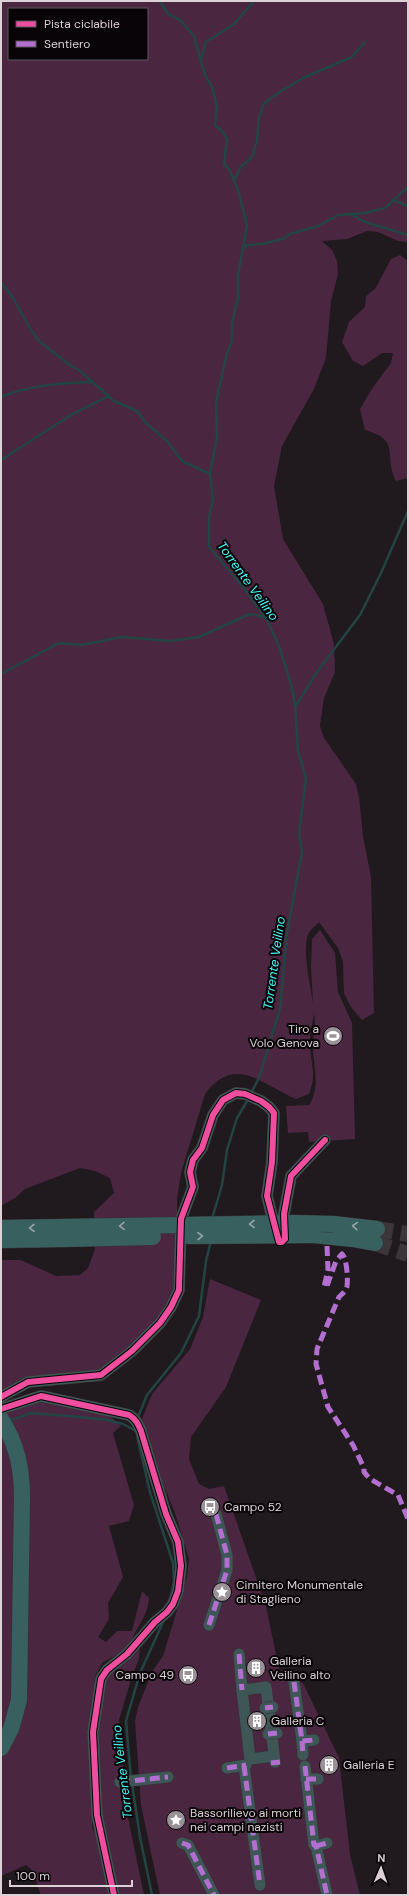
<svg xmlns="http://www.w3.org/2000/svg" width="409" height="1896" font-family="'DM Sans',sans-serif">
  <rect width="100%" height="100%" fill="#20191e"/>
  <g fill="#4a2640" fill-rule="evenodd">
    <path d="M1 1H408V242L398 241 378 232 367 231 347 239 322 241 332 250 337 261 338 274 331 301 326 358 314 389 282 446 274 486 283 539 323 604 334 644 335 672 324 698 320 726 324 738 356 784 359 797 363 836 371 877 374 1013 362 1020 351 1007 344 993 343 962 338 948 319 922C317 925 312 928 310 931 300 945 311 987 313 1003L311 967 312 939 320 930 335 953 338 992 352 1023 355 1139 309 1142 308 1132 288 1133 286 1106 309 1105C322 1085 312 1065 313 1043 314 1033 316 1024 314 1014 312 1025 309 1035 310 1045 311 1066 317 1073 309 1094L296 1099C261 1084 235 1054 205 1094L181 1173 177 1199 178 1266 176 1285 169 1303 155 1322 127 1352 104 1369 17 1382 1 1392V1260H21L56 1276 80 1275 88 1268 95 1249 94 1212 114 1193 110 1178 95 1171 80 1168 25 1189 15 1198 1 1206ZM9 9H147V59H9Z"/>
    <path d="M400 255 408 261V478L396 481C383 454 402 441 365 430L360 409 371 390 391 363 393 353H382L363 366 353 361 342 342 349 322 365 307 366 296 375 289 391 259Z"/>
    <path d="M210 1279 261 1300 226 1387 191 1437 189 1459 199 1484 209 1489 224 1486 266 1606 280 1674 303 1683 339 1758 350 1855 360 1895H160L141 1805 135 1721 138 1707 152 1672 163 1656 187 1577 189 1559 175 1513 157 1469 142 1419 152 1394 190 1349 203 1317Z"/>
    <path d="M38 1399 109 1415 121 1426 113 1433 134 1505 129 1521 109 1526 123 1577 108 1603 109 1619 98 1637 106 1642 117 1631H132L142 1591 149 1598C148 1618 134 1628 130 1647L102 1663 95 1677 92 1828 96 1835 109 1895H41C36 1884 37 1872 26 1865L1 1876V1413Z"/>
    <path d="M140 1648 139 1659 132 1676 119 1720 126 1808 144 1895H119L101 1812 95 1733 107 1678 115 1669 128 1661Z"/>
  </g>
  <g fill="none" stroke-linecap="round" stroke-linejoin="round">
    <g stroke="#224544" stroke-width="2.5">
      <path d="M160 1 168 14 180 20 194 36 205 75 212 87 217 107 215 125 222 131 227 139 224 164 229 169 238 190 247 225 238 275V298L232 323V341L227 353 216 402 217 437 210 474"/>
      <path d="M201 60 206 42 234 24 254 1"/>
      <path d="M234 180 241 167 252 157 257 141 259 117 264 104 272 97 303 78 352 57 365 42"/>
      <path d="M393 200 408 206"/>
      <path d="M352 215 365 222 408 235"/>
      <path d="M242 250 247 245 262 244 283 239 290 234 318 226 338 215 365 213 385 208 408 187"/>
      <path d="M1 282 13 298 31 330 39 341 71 366 79 370 114 401 137 411 146 423 167 441 182 461 210 474 213 500 209 517V547L244 588 266 618 279 646 291 684 295 704 298 751 306 778 299 833 302 852 287 933 280 1009 259 1078 251 1093"/>
      <path d="M1 397C29 385 63 383 93 382"/>
      <path d="M1 460 71 415 109 396"/>
      <path d="M1 674 59 643 81 645 122 637 170 641 199 637 250 614 264 617"/>
      <path d="M295 707 317 672 360 615 381 573 408 511"/>
      <path d="M212 1219 222 1185 227 1150 237 1118 249 1098"/>
      <path d="M138 1417 147 1395 181 1353 199 1316 206 1261 211 1241"/>
      <path d="M9 1421 31 1413 81 1417 107 1420 123 1424 136 1431"/>
      <path d="M137 1436 150 1492 173 1563 174 1581 171 1596"/>
      <path d="M131 1779 126 1721 140 1673 164 1620"/>
      <path d="M132 1784 140 1837 152 1895"/>
    </g>
    <g stroke="#3c353a" stroke-width="16" stroke-dasharray="16 8" stroke-linecap="butt">
      <path d="M377 1229 408 1234"/>
      <path d="M375 1243 408 1254"/>
    </g>
    <g stroke="#393437" stroke-width="12">
      <g id="minor">
        <path d="M284 1229V1214L291 1176 325 1140"/>
        <path d="M1 1397 28 1382 101 1375 132 1351 160 1323 171 1307 179 1290 181 1219 193 1187 190 1172 193 1160 202 1148 213 1115 223 1100 236 1093 245 1094 261 1101 269 1107 274 1113 272 1162 267 1196 275 1229"/>
        <path d="M1 1409 41 1396 129 1415C136 1419 138 1424 141 1431L166 1514 178 1542 181 1566 178 1591 173 1604 167 1612 155 1622 127 1654 107 1670 101 1679 93 1732 97 1815 114 1895"/>
        <path d="M209 1625 227 1570V1555L216 1514 211 1509"/>
        <path d="M239 1654 242 1690"/>
        <path d="M294 1682 302 1741 314 1740"/>
        <path d="M302 1741 303 1755"/>
        <path d="M274 1756 250 1759 242 1690 266 1687 275 1762"/>
        <path d="M244 1766 260 1885"/>
        <path d="M305 1766 314 1845 316 1846 327 1895"/>
        <path d="M227 1768 246 1765"/>
        <path d="M306 1779H318"/>
        <path d="M120 1782 168 1777"/>
        <path d="M182 1843 188 1845 214 1895"/>
        <path d="M316 1846 327 1843"/>
      </g>
    </g>
    <g stroke="#393437" stroke-width="17">
      <g id="highway">
        <path d="M333 1224 377 1229"/>
        <path d="M1 1228 63 1227"/>
        <path d="M314 1235 353 1239 375 1243"/>
        <path d="M1 1240 63 1239"/>
        <path d="M1 1419C17 1444 22 1468 22 1497L19 1700 11 1729 1 1748"/>
      </g>
    </g>
    <use href="#minor" stroke="#3f5656" stroke-width="11"/>
    <use href="#highway" stroke="#38605f" stroke-width="16"/>
    <g stroke="#393437" stroke-width="12" stroke-linecap="butt">
      <g id="minor-bridge">
        <path d="M265 1708 273 1707"/>
        <path d="M268 1734 277 1733"/>
      </g>
    </g>
    <g stroke="#393437" stroke-width="17" stroke-linecap="butt">
      <g id="highway-bridge">
        <path d="M63 1227 293 1223 333 1224"/>
        <path d="M188 1236 314 1235"/>
        <path d="M63 1239 153 1237"/>
      </g>
    </g>
    <use href="#minor-bridge" stroke="#3f5656" stroke-width="11"/>
    <use href="#highway-bridge" stroke="#38605f" stroke-width="16"/>
    <g stroke="#b36fd0" stroke-width="5" stroke-dasharray="10 5" stroke-linecap="butt">
      <path d="M327 1246 328 1270 324 1287 327 1286 336 1261 342 1254C347 1258 348 1280 347 1286 346 1291 342 1294 339 1297L317 1349 316 1364 328 1407 353 1445 364 1468V1472L370 1479 398 1495 408 1519"/>
      <path d="M209 1625 227 1570V1555L216 1514 211 1509"/>
      <path d="M239 1654 242 1690"/>
      <path d="M294 1682 302 1741 314 1740"/>
      <path d="M265 1708 273 1707"/>
      <path d="M268 1734 277 1733"/>
      <path d="M302 1741 303 1755"/>
      <path d="M271 1763 280 1762"/>
      <path d="M244 1766 260 1885"/>
      <path d="M305 1766 314 1845 316 1846 327 1895"/>
      <path d="M227 1768 246 1765"/>
      <path d="M306 1779H318"/>
      <path d="M120 1782 168 1777"/>
      <path d="M182 1843 188 1845 214 1895"/>
      <path d="M316 1846 327 1843"/>
    </g>
    <g stroke="#090407" stroke-width="8">
      <g id="cycleway">
        <path d="M1 1397 28 1382 101 1375 132 1351 160 1323 171 1307 179 1290 181 1219 193 1187 190 1172 193 1160 202 1148 213 1115 223 1100 236 1093 245 1094 261 1101 269 1107 274 1113 272 1162 267 1196 279 1242H282L285 1239 284 1214 291 1176 325 1140"/>
        <path d="M1 1409 41 1396 129 1415C136 1419 138 1424 141 1431L166 1514 178 1542 181 1566 178 1591 173 1604 167 1612 155 1622 127 1654 107 1670 101 1679 93 1732 97 1815 114 1895"/>
      </g>
    </g>
    <use href="#cycleway" stroke="#ef4d9e" stroke-width="6"/>
  </g>
  <defs><path id="oneway-chevron" d="M-2-3.5L2.5 0L-2 3.5" fill="none" stroke-width="1.6" stroke-linecap="round" stroke-linejoin="round"/></defs>
  <g stroke="#9aa4a7">
    <use href="#oneway-chevron" transform="translate(252 1224) rotate(179)"/>
    <use href="#oneway-chevron" transform="translate(122 1226) rotate(179)"/>
    <use href="#oneway-chevron" transform="translate(355 1226) rotate(-175)"/>
    <use href="#oneway-chevron" transform="translate(32 1228) rotate(179)"/>
    <use href="#oneway-chevron" transform="translate(200 1236) rotate(-1)"/>
  </g>
  <defs>
    <g id="stadium-disc" transform="scale(1)"><circle r="9.5" fill="#9a9196" stroke="#090407"/><path d="M0-5a6.5 5 0 1 0 0 10a6.5 5 0 1 0 0-10ZM-3.5-1.8h7v3.6h-7Z" fill="#fff"/></g>
    <g id="bus-disc" transform="scale(1)"><circle r="9.5" fill="#9a9196" stroke="#090407"/><path d="M-5-6H5V4H4V6H2V4H-2V6H-4V4H-5ZM-3.5-4V0h7V-4ZM-3.5 1.2v1.5H-2V1.2ZM2 1.2v1.5H3.5V1.2Z" fill="#fff"/></g>
    <g id="sight-disc" transform="scale(1)"><circle r="9.5" fill="#9a9196" stroke="#090407"/><path d="M0-6L1.8-2.2L6-1.7L2.9 1.2L3.7 5.4L0 3.3L-3.7 5.4L-2.9 1.2L-6-1.7L-1.8-2.2Z" fill="#fff"/></g>
    <g id="building-disc" transform="scale(1)"><circle r="9.5" fill="#9a9196" stroke="#090407"/><path d="M-4-6H4V6H1V3H-1V6H-4ZM-2.5-4.3h1.7v1.8h-1.7ZM.8-4.3h1.7v1.8H.8ZM-2.5-1h1.7V.8h-1.7ZM.8-1h1.7V.8H.8Z" fill="#fff"/></g>
  </defs>
  <g fill-rule="evenodd">
    <use href="#stadium-disc" x="333" y="1036"/>
    <use href="#bus-disc" x="210" y="1507"/>
    <use href="#sight-disc" x="222" y="1592"/>
    <use href="#building-disc" x="256" y="1668"/>
    <use href="#bus-disc" x="188" y="1675"/>
    <use href="#building-disc" x="257" y="1721"/>
    <use href="#building-disc" x="329" y="1765"/>
    <use href="#sight-disc" x="176" y="1820"/>
  </g>
  <g text-anchor="middle" dominant-baseline="central" stroke-width="4" stroke-linejoin="round" paint-order="stroke">
    <g font-size="12" fill="#dbd1d7" stroke="#090407" text-anchor="start">
      <text x="319" y="1029" text-anchor="end">Tiro a<tspan x="319" dy="14">Volo Genova</tspan></text>
      <text x="224" y="1507">Campo 52</text>
      <text x="236" y="1585">Cimitero Monumentale<tspan x="236" dy="14">di Staglieno</tspan></text>
      <text x="270" y="1661">Galleria<tspan x="270" dy="14">Veilino alto</tspan></text>
      <text x="174" y="1675" text-anchor="end">Campo 49</text>
      <text x="271" y="1721">Galleria C</text>
      <text x="343" y="1765">Galleria E</text>
      <text x="190" y="1813">Bassorilievo ai morti<tspan x="190" dy="14">nei campi nazisti</tspan></text>
    </g>
    <g font-size="13" font-style="italic" fill="#42f9f7" stroke="#090407">
      <text transform="translate(248 581) rotate(54)">Torrente Veilino</text>
      <text transform="translate(274 963) rotate(-82)">Torrente Veilino</text>
      <text transform="translate(122 1772) rotate(-97)">Torrente Veilino</text>
    </g>
  </g>
  <rect width="409" height="1896" fill="none" stroke="#dbd1d7" stroke-width="4"/>
  <rect x="8" y="8" width="140" height="52" fill="#090407" stroke="#5d565a"/>
  <rect x="16" y="21" width="20" height="6" fill="#ef4d9e" stroke="#5d565a"/>
  <text x="44" y="28" font-size="12" fill="#dbd1d7">Pista ciclabile</text>
  <rect x="16" y="41" width="20" height="6" fill="#b36fd0" stroke="#5d565a"/>
  <text x="44" y="48" font-size="12" fill="#dbd1d7">Sentiero</text>
  <g transform="translate(381 1868) rotate(2)" stroke="#090407" stroke-width="3" paint-order="stroke">
  <path d="M0-3L7 15L0 10L-7 15Z" fill="#dbd1d7"/>
  <text y="-6" font-size="11" font-weight="bold" text-anchor="middle" fill="#dbd1d7">N</text>
  </g>
  <path d="M10 1880v6h122v-6" fill="none" stroke="#dbd1d7" stroke-width="2"/>
  <text x="16" y="1880" font-size="12" fill="#dbd1d7" stroke="#090407" stroke-width="3" paint-order="stroke">100 m</text>
</svg>
